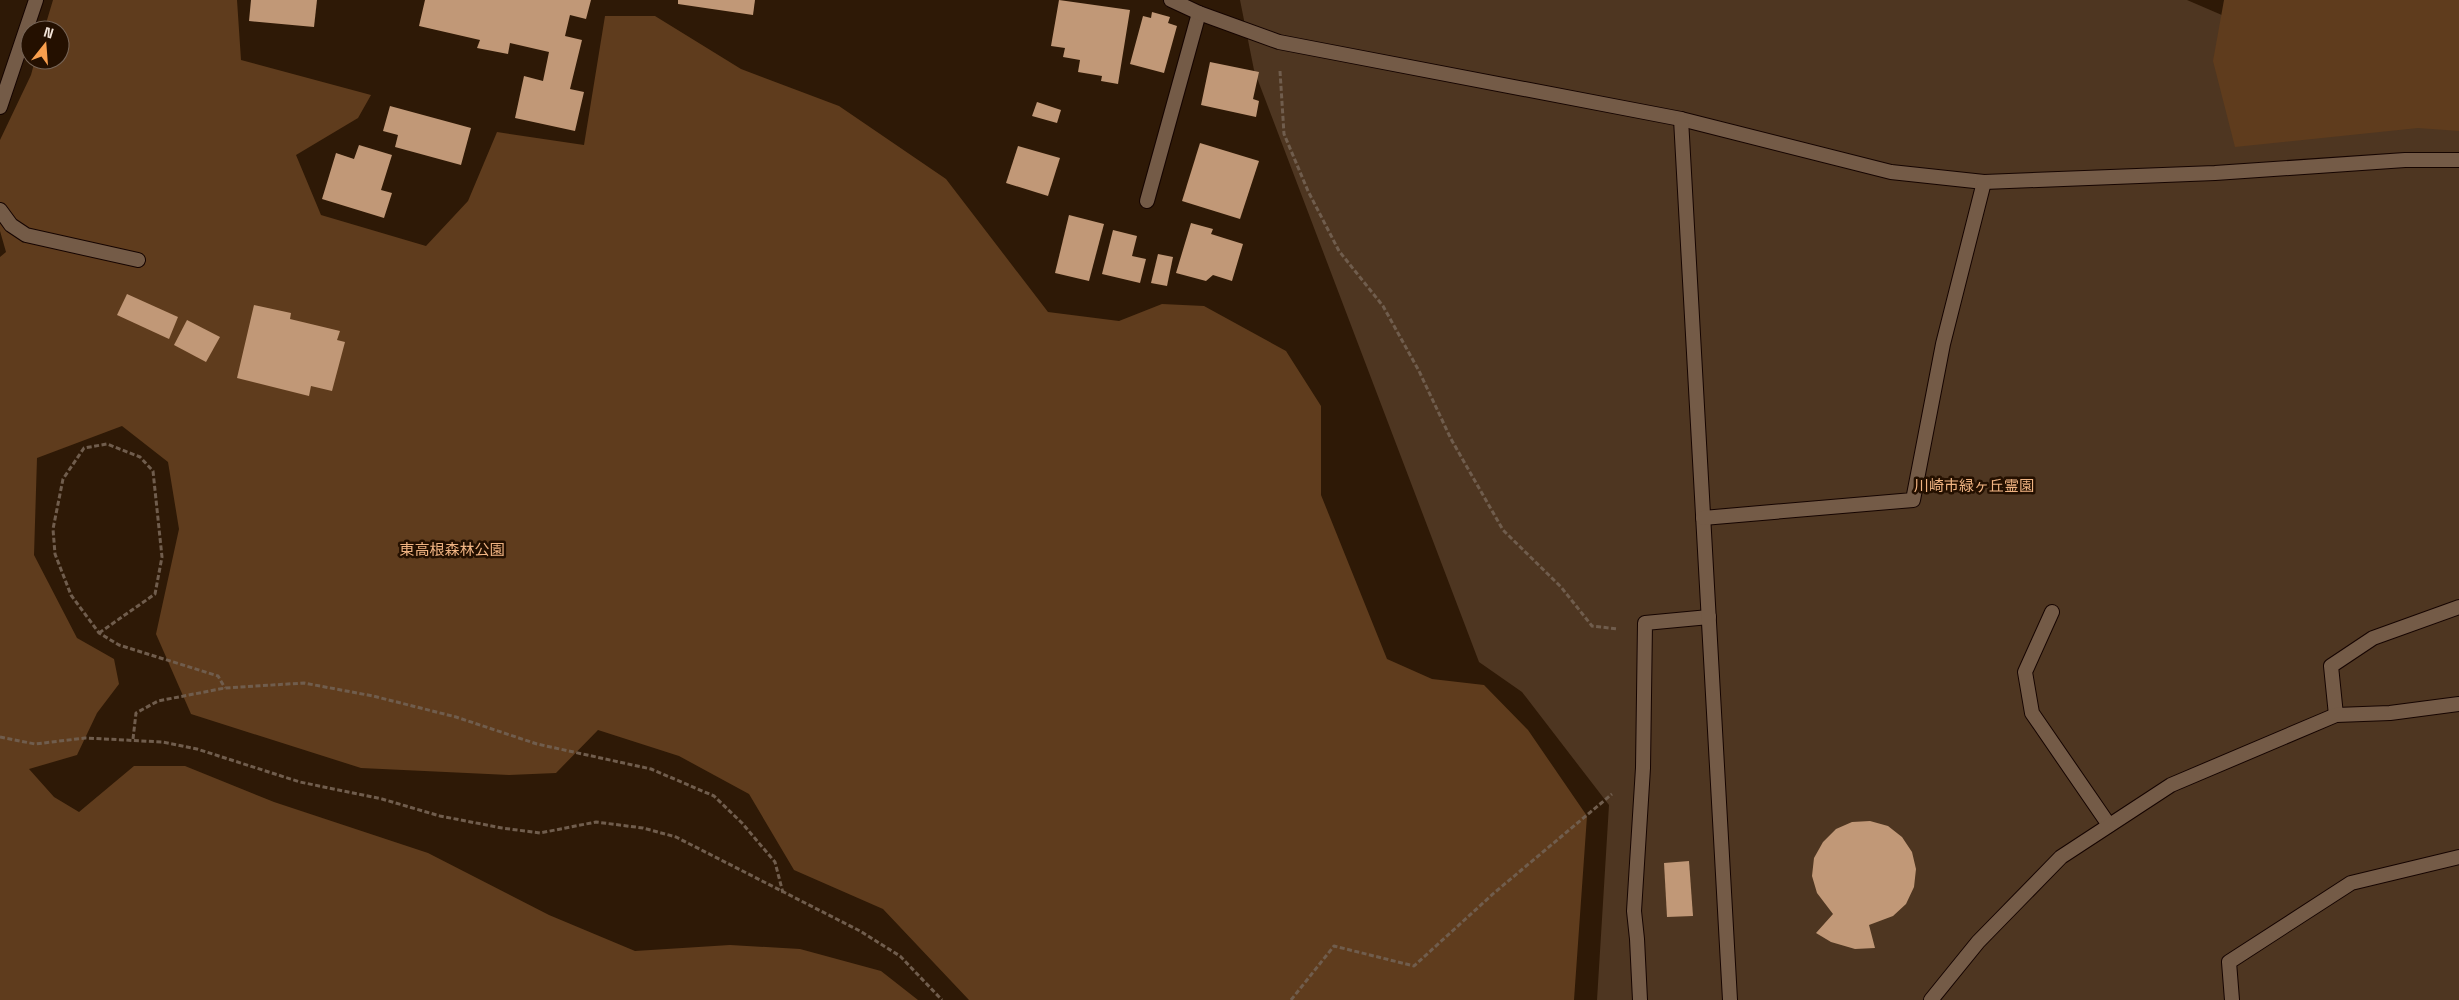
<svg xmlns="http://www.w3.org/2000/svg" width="2459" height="1000" font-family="'Space Grotesk','Noto Sans JP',sans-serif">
  <rect width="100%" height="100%" fill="#2e1906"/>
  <path fill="#4e3621" d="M1240 0H2187L2459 117V1000H1597L1609 805 1522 692 1479 662 1254 70Z"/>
  <g fill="#5f3c1d">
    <path d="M53 0H237L241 60 371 95 358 118 296 155 321 215 426 246 468 201 497 132 584 145 605 16H655L741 69 839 106 946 179 1048 312 1119 321 1162 304 1204 306 1286 351 1321 406V495L1387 659 1432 679 1484 685 1528 730 1587 816 1574 1000H969L883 909 794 870 749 794 679 756 598 730 556 773 509 775 361 768 191 714 156 634 179 529 168 462 122 426 37 458 34 555 77 638 114 659 119 684 97 713 77 755 29 769 54 797 79 812 134 766H185L274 802 428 853 549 915 635 951 730 945 800 949 881 971 918 1000H0V257L6 252 0 231V140L31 75 35 60H60V30H44Z"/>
    <path d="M2224 0H2459V131L2418 128 2235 147 2213 61Z"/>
  </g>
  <g fill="#c19877">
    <path d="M251 0H317L314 27 249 21Z"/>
    <path d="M425 0H591L586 19 570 15 565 36 582 40 570 89 584 92 575 131 515 118 524 76 543 81 549 52 510 43 508 54 477 48 480 40 419 26Z"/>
    <path d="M678 0H755L753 15 678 4Z"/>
    <path d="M1059 0 1130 10 1118 84 1101 81 1102 76 1078 72 1080 60 1063 57 1065 48 1051 46Z"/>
    <path d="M1152 12 1170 17 1168 23 1177 26 1164 73 1130 64 1143 16 1151 18Z"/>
    <path d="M1210 62 1259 72 1253 99 1259 101 1256 117 1201 105Z"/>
    <path d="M1037 102 1061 110 1057 123 1032 116Z"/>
    <path d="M390 106 471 128 461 165 395 147 398 135 383 131Z"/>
    <path d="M1200 143 1259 161 1240 219 1182 201Z"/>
    <path d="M359 145 392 155 381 190 392 193 384 218 322 199 336 153 354 159Z"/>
    <path d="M1018 146 1060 158 1048 196 1006 183Z"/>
    <path d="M1069 215 1104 224 1089 281 1055 273Z"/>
    <path d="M1191 223 1213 229 1211 234 1243 244 1232 281 1213 275 1206 281 1176 273Z"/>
    <path d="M1113 230 1137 236 1132 256 1146 259 1140 283 1102 274Z"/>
    <path d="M1158 254 1173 257 1167 286 1151 283Z"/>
    <path d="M127 294 178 317 169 339 117 315Z"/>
    <path d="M254 305 291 313 290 319 340 331 337 340 345 342 332 391 311 386 309 396 237 378Z"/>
    <path d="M187 320 220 337 206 362 174 345Z"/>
    <path d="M1870 821 1888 826 1902 837 1912 852 1916 869 1914 887 1906 904 1893 916 1869 925 1875 948 1855 949 1831 942 1816 933 1833 914 1817 893 1812 876 1814 858 1823 842 1836 829 1852 822Z"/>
    <path d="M1689 861 1693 916 1667 917 1664 863Z"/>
  </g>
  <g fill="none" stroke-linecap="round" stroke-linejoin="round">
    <g stroke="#150400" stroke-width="16">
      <g id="service">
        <path d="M1147 201 1199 13"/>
        <path d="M0 210 11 225 26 235 138 260"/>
        <path d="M2052 612 2025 672 2032 713 2109 825"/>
        <path d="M2336 715 2331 666 2373 638 2459 607"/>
        <path d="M1640 1000 1637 939 1634 911 1643 768 1645 623 1709 617"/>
        <path d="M2232 1000 2229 962 2351 883 2459 857"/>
      </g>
    </g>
    <g stroke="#150400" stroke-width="16">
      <g id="minor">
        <path d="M1171 0 1199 13 1279 42 1681 119 1891 172 1984 182 2215 173 2405 160H2459"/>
        <path d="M0 107 36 0"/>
        <path d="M1681 119 1730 1000"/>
        <path d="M1703 518 1913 500 1943 344 1984 182"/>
        <path d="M1931 1000 1978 942 2061 857 2171 785 2336 715 2390 713 2459 704"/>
      </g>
    </g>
    <g stroke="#705d4d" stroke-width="3" stroke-dasharray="5 2.5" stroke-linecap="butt">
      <path d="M1280 71 1284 134 1308 191 1339 251 1383 306 1419 371 1451 439 1503 530 1561 587 1592 626 1618 629"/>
      <path d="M99 633 155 594 162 557 153 471 140 457 107 444 84 448 63 479 53 529 55 554 71 595 99 633 119 645 218 676 225 688"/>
      <path d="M0 737 35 744 85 738 163 742 197 749 300 782 382 799 440 816 502 828 540 833 596 822 643 828 676 837 860 931 900 956 942 1000"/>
      <path d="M133 739 136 713 158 701 225 688 304 683 373 696 456 717 537 744 651 769 714 796 742 823 775 862 783 893"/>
      <path d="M1291 1000 1334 946 1414 966 1494 893 1612 794"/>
    </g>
    <use href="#service" stroke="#745b47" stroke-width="14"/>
    <use href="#minor" stroke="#745b47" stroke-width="14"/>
  </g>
  <g text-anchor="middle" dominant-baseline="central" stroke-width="5" stroke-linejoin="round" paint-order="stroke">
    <g font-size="15" fill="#f1b482" stroke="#241000">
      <text x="1974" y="485">川崎市緑ヶ丘霊園</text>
      <text x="452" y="549">東高根森林公園</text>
    </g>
  </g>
  <g transform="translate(45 45) rotate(17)"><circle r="24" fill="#241000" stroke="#766456"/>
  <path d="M0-4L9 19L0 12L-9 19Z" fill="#f99f4d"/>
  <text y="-8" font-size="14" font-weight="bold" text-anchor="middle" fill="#f2e3d7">N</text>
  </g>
</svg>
